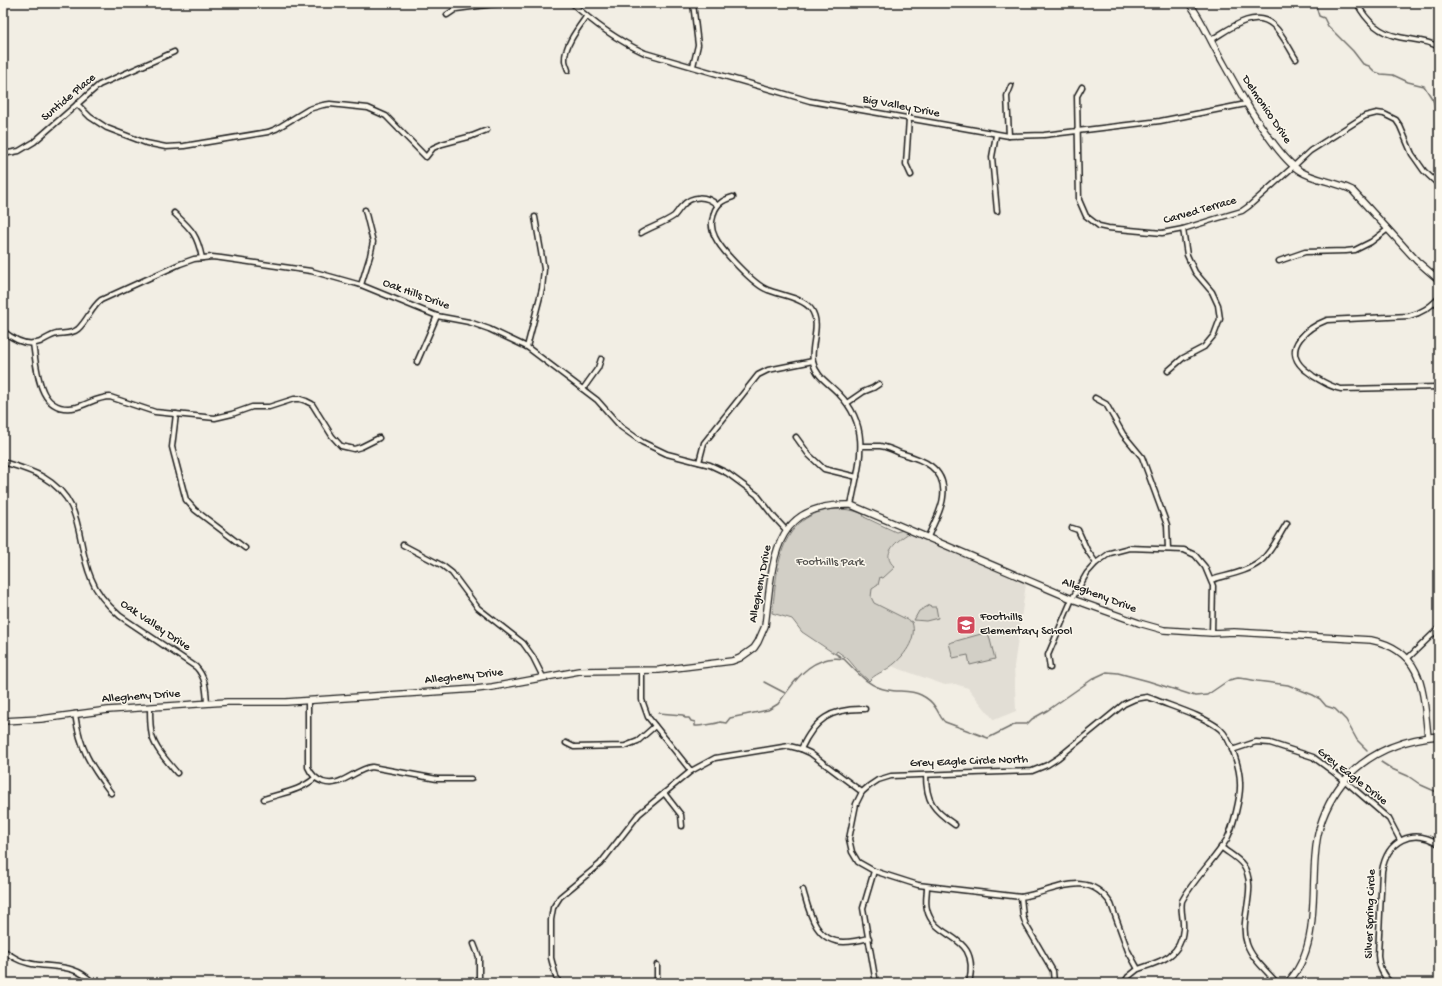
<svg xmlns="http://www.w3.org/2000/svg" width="1442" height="986" font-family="'Gochi Hand',sans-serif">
  <rect width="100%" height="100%" fill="#f2eee4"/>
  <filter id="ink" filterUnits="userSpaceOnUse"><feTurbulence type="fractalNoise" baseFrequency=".025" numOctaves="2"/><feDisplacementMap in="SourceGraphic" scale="8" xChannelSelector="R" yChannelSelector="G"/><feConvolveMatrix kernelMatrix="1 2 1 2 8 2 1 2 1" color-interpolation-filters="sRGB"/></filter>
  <g filter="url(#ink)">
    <path fill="#e2ded5" d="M909 533 1026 584 1014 666 1016 711 994 720 968 688 955 684 945 685 894 667 892 665 908 647 912 637 913 627 911 622 874 603 871 597 872 589 880 576 883 578 895 567 891 562 890 558 891 550 895 543Z"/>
    <g fill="#d2cfc6" stroke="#777671">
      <path d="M831 509C842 509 852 509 863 514L864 517 896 532 903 530 909 533C898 540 879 554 895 567L883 578 880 577 878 585 872 589 871 597 874 603 912 622C918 639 903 658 890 667 883 672 875 674 869 681L859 672 848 659 837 651 835 654 802 632 792 619 772 613C778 569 776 519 831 509Z"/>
      <path d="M930 605 931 607H936L938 618 926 621 914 620 919 611Z"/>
      <path d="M988 632 995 659 970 665 968 655 953 658 949 643Z"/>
    </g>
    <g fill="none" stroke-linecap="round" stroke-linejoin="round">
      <g stroke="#716f6b" stroke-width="1.5">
        <path d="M1315 3 1319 16 1324 18 1328 26 1353 51 1363 64 1369 66 1375 72 1381 74 1393 75 1408 82 1424 86 1433 100 1439 119"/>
        <path d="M836 654 841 657"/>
        <path d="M764 682 785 693"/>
        <path d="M658 713 683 715 685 718H689L691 721 695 722V726C700 726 716 724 720 722L726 723 730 718 768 710 778 704C792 685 804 664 828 659 833 658 839 658 844 659 857 672 868 687 888 690 899 692 911 690 921 695 927 698 932 702 935 707 939 712 940 718 945 722L988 738 1016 724H1027L1032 719 1048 710 1094 678 1107 672 1118 673 1148 681 1195 696 1207 695 1229 680 1238 678 1247 679 1257 681 1288 685 1313 695 1320 699 1326 706 1335 709 1346 720 1357 740 1367 750"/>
        <path d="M1381 762 1392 769 1408 776 1421 785 1439 793"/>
      </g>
      <g stroke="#1c1c1c" stroke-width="7">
        <g id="street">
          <path d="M572 3C593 23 619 41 645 53L810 101 1009 136 1044 135 1160 121 1246 104"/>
          <path d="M1357 3C1366 21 1379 33 1399 37 1413 40 1427 40 1439 47"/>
          <path d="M447 15 456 9 502 3"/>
          <path d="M1211 40C1228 30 1254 8 1273 25 1283 34 1289 48 1296 59"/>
          <path d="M693 66 698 45 693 3"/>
          <path d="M568 70C567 67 565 63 565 60 564 46 579 27 586 17"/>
          <path d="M1082 87 1077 96 1079 200 1086 216 1099 226 1108 228 1162 233 1183 229 1215 219 1242 211 1249 206 1294 166 1310 151 1365 116 1377 113 1384 114 1396 120 1400 126 1412 154 1417 161 1424 171 1439 185"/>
          <path d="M77 104 90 117 107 128 146 143 166 147 184 146 268 132 276 129 309 109 323 105 330 104 368 108 386 116 426 157 433 148 442 144 472 136 487 130"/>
          <path d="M909 118 906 164 911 175"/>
          <path d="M996 135 992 157 997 211"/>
          <path d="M1009 136 1007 96 1011 86"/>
          <path d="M3 154 19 151 34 142 99 85 174 52"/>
          <path d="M733 197C722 200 715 205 713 217 711 223 712 231 715 237 721 250 754 285 768 290 780 295 803 298 811 309 822 324 810 345 813 362 816 377 829 383 839 394 872 428 859 464 851 505"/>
          <path d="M174 213C192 230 197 234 202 258"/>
          <path d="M641 233C651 227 664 223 674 216 677 213 679 209 682 206 692 195 706 195 717 205"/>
          <path d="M1279 261 1305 252 1346 251 1355 250 1371 242 1388 229"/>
          <path d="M361 285 370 256 373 242 365 210"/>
          <path d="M1439 298C1430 307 1422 313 1409 316L1327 320C1309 327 1281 347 1303 368 1306 371 1310 373 1313 376 1323 382 1330 387 1341 389L1439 387"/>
          <path d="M3 331C13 339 27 347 40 342 46 339 51 335 57 334 65 333 72 334 78 329 87 321 91 308 101 300L180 264 194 259 212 257 221 258 311 271 361 285 437 316 469 322 489 329 527 347 597 400 621 427 642 442 667 454 710 465 727 473 757 495 774 517 786 530"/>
          <path d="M33 343C37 370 38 416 77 407 88 404 98 397 110 397L155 412 215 418 232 414 252 407H269L294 399H300L306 401 312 404 332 436 341 446 354 449 361 447 379 438"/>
          <path d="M527 347 542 289 544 269 535 217"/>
          <path d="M417 362 437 316"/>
          <path d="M1168 371 1183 358 1204 347 1214 335 1220 319 1218 305 1212 292 1195 272 1187 255 1183 229"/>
          <path d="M583 389 598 368 601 359"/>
          <path d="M1095 398 1106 404 1123 434 1142 457 1167 525 1168 549"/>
          <path d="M847 403 863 392 873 388 879 384"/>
          <path d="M176 414 172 447 186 500 195 510 245 548"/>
          <path d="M796 437 809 455 824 469 857 477"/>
          <path d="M861 446C867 446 874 446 880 446 887 447 894 450 900 453 922 459 947 468 943 497 942 510 933 524 928 537"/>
          <path d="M3 462C16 466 31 470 43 477 86 502 75 540 91 578 97 594 107 605 120 616L196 667C206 678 206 689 207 703"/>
          <path d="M699 462 704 443 758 375 768 370 813 361"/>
          <path d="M1072 528 1078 530 1087 550 1096 563"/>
          <path d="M403 545 443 566 452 573 478 608 523 643 533 657 543 677"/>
          <path d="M1211 580C1227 575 1248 572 1261 561 1272 551 1279 535 1287 523"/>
          <path d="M1407 659 1439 628"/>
          <path d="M1050 668 1048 655 1072 599 1087 573 1096 563 1110 553 1129 548 1184 550 1195 555 1205 567 1213 586 1212 633"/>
          <path d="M642 670V700L648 717 691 771"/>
          <path d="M1147 697 1153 699C1173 707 1204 716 1220 729 1231 739 1240 768 1240 783 1241 796 1233 827 1227 839 1214 861 1194 878 1182 901 1180 911 1184 919 1183 929 1181 957 1160 962 1138 969L1128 951 1111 904C1087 867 1054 892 1021 897L918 885 874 871 858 862 852 852 849 839 856 804 862 792 869 786 878 780 891 776 1032 771 1047 765 1058 758 1124 704 1135 699Z"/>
          <path d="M308 701V767C311 774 315 779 323 782 341 788 355 769 372 767L437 779H471"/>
          <path d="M150 708C150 717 150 727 152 736 156 750 168 762 177 773"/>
          <path d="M75 714C80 749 90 765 111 793"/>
          <path d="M566 743 574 747 625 746 638 741 655 726"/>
          <path d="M801 749C815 719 831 708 865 709"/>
          <path d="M1232 750 1256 742 1270 743 1313 757 1344 780 1389 819 1400 840"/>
          <path d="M926 775C926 801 933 810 955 825"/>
          <path d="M664 793 681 815 682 826"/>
          <path d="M264 799C282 793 300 791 315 778"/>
          <path d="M1221 847C1228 853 1238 858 1243 865 1259 888 1238 919 1247 944 1252 959 1267 971 1277 983"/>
          <path d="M874 871 863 908 876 983"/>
          <path d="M927 887C927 894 925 902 927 909 934 942 981 931 969 983"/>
          <path d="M803 890C809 911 815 942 844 942 852 942 861 940 869 938"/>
          <path d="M1021 897 1023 916 1026 925 1053 971 1054 983"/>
          <path d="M474 944 479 957V983"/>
          <path d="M3 950C11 956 18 961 28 963 51 969 74 962 93 983"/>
          <path d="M657 965V983"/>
          <path d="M560 983 556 977 551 958V920L553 908 560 897 600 864 639 814 691 771 715 758 789 746 801 749 810 753 862 792"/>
          <path d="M1124 983 1128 977 1138 969"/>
          <path d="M1380 983 1386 979"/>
          <path d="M1391 983C1382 975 1379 967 1378 955L1382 871C1387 841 1412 827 1439 844"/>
        </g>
      </g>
      <g stroke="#1c1c1c" stroke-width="8">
        <g id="secondary">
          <path d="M1189 3C1200 17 1207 33 1215 48 1233 80 1249 111 1271 140 1279 151 1288 163 1300 171 1316 181 1335 181 1352 190L1417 261 1439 280"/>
          <path d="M3 721 41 719 108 710 227 702H286L476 689 492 687 579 671 659 670 732 661 740 658 754 648 758 642 765 626C773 564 770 502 851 505L1072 599 1139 623 1164 630 1212 633 1234 632 1371 640C1425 651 1423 693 1428 737"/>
          <path d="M1287 983C1324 945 1308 881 1318 834 1323 812 1334 792 1349 775 1374 750 1404 739 1439 736"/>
        </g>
      </g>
      <use href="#street" stroke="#fbf7ec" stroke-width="4"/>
      <use href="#secondary" stroke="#fbf7ec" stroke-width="5.5"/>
    </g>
  </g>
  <defs>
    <g id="school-square" transform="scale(1)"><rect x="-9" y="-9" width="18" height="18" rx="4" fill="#d1495b" stroke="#fbf7ec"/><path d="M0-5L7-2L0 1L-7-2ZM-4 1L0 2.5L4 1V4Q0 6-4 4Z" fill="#fff"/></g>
  </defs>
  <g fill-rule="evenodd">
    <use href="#school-square" x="966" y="625"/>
  </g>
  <g text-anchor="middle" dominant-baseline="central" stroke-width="3" stroke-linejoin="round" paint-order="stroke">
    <g font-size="12" fill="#1c1c1c" stroke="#fbf7ec">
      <text transform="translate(69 98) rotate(-40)">Suntide Place</text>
      <text transform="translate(901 107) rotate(11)">Big Valley Drive</text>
      <text transform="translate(1266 110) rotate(56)">Delmonico Drive</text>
      <text transform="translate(1200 211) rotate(-16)">Carved Terrace</text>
      <text transform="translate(416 295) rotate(20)">Oak Hills Drive</text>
      <text transform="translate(761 584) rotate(-79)">Allegheny Drive</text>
      <text transform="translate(1099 596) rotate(21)">Allegheny Drive</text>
      <text transform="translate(155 626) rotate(34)">Oak Valley Drive</text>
      <text transform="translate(464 677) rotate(-6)">Allegheny Drive</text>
      <text transform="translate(141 697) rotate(-4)">Allegheny Drive</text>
      <text transform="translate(969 762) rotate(-2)">Grey Eagle Circle North</text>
      <text transform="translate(1352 777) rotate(38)">Grey Eagle Drive</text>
      <text transform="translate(1371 914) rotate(-88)">Silver Spring Circle</text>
    </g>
    <g font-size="12" fill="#53524f" stroke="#fbf7ec">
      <text x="830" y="563">Foothills Park</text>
    </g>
    <g font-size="12" fill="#1c1c1c" stroke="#fbf7ec" text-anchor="start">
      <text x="980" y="618">Foothills<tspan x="980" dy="14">Elementary School</tspan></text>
    </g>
  </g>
  <rect width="1442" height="986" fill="none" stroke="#fbf7ec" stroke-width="16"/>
  <rect x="8" y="8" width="1426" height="970" fill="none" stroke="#1c1c1c" stroke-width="1.5" filter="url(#ink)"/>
</svg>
